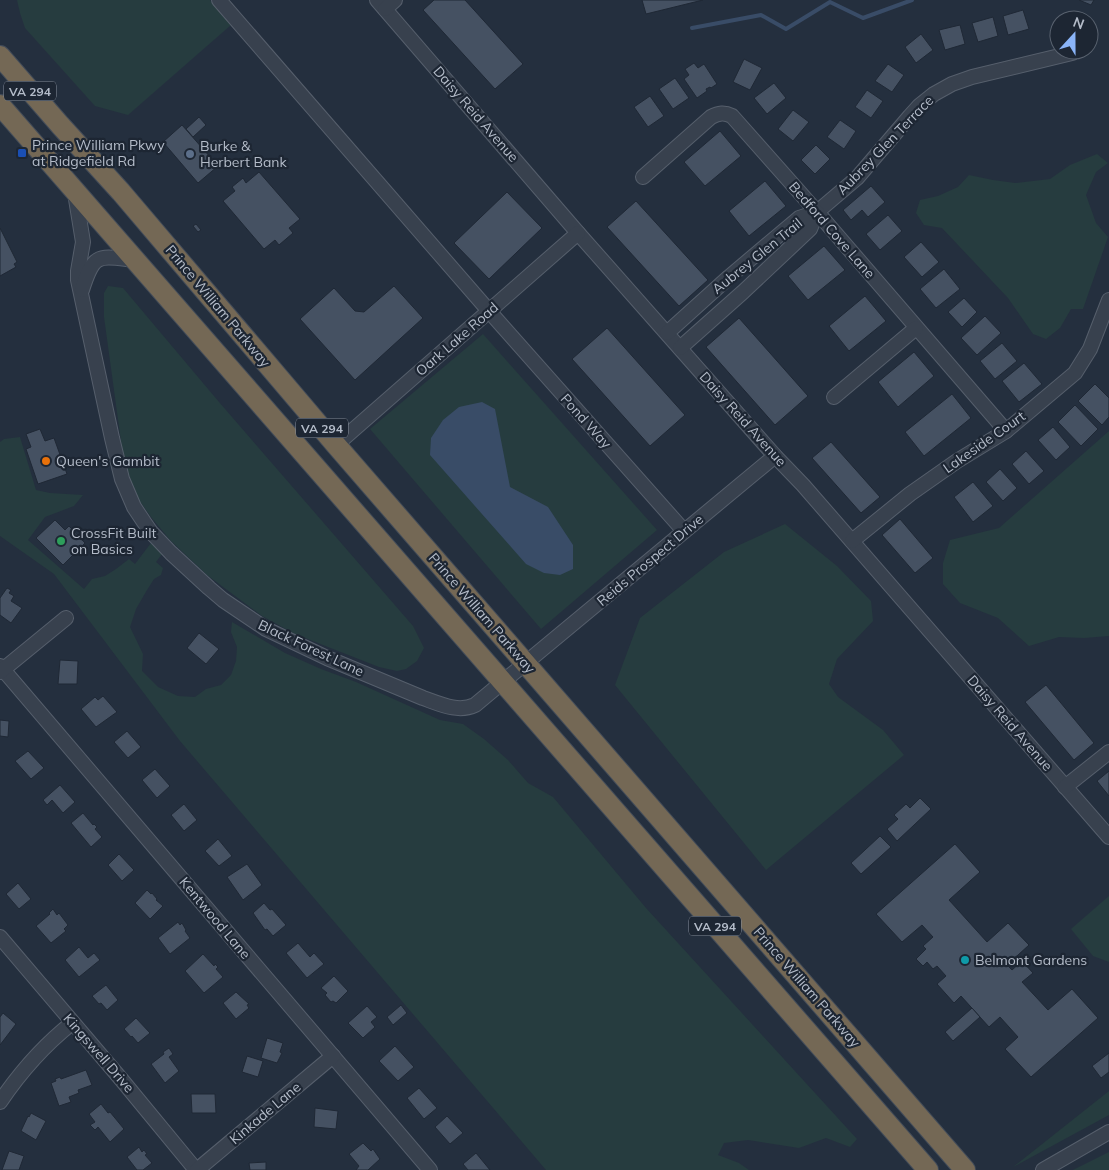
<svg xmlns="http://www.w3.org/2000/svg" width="1109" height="1170" font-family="Mulish,sans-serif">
  <rect width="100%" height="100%" fill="#242f3e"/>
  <g fill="#263c3f">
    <path d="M17 0H210L231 25 128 115 95 106 25 28 20 13Z"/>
    <path d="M1097 154 1108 163 1096 172 1086 195 1096 223 1108 237 1083 309H1071L1060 328 1046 339 1033 334 1008 298 942 228 924 225 916 213 920 200 938 196 958 187 969 175 993 180 1015 183 1050 179 1070 165Z"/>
    <path d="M108 286 123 288 219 402 413 626 424 648 417 661 406 669 397 671 379 667 295 634 262 616 207 575 171 541 151 517 134 493 123 456 104 317V293Z"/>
    <path d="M483 334 657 530 541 629 370 429Z"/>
    <path d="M1109 431V636L1084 638 1059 637 1029 646 998 618 960 603 943 584V563L950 540 999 528Z"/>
    <path d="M20 437 36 490 50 493 83 495 74 506 45 517 28 540 84 589 92 579 105 576 116 569 129 559 135 564 151 543 162 554 156 562 163 568 161 575 154 579 147 590 136 609 130 627 143 654 142 671 158 687 178 696 195 697 206 689 221 685 231 675 236 661 237 647 231 632 232 622 285 653 321 669 356 682 440 720 463 724 484 739 508 760 528 783 553 797 646 908 857 1139 850 1147 826 1138 799 1148 748 1140 724 1143 718 1155 739 1163 749 1170H546L180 741 54 574 0 536V442L4 439Z"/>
    <path d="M785 524 837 566 871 601 873 621 837 659 829 684 838 697 883 730 904 755 766 870 615 685 640 618 724 552Z"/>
    <path d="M1109 896V962L1093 956 1071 929Z"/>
    <path d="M1109 1091V1115L1013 1167Z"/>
    <path d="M1109 1152V1170H1073Z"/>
  </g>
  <path fill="#394c67" d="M482 402 495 409 510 487 548 507 573 545V569L560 575 544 573 526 564 430 455 431 438 443 420 459 407Z"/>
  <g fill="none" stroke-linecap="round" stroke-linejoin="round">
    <path stroke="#394c67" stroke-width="4" d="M692 28 761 15 786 29 830 2 863 18 912 0"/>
  </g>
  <g fill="#455162" stroke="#1f2835">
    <path d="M434 0H465L523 64 495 89 423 10Z"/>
    <path d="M642 0H703L646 14Z"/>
    <path d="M1079 0H1094L1091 5Z"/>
    <path d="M1023 10 1029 29 1008 35 1003 16Z"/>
    <path d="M993 17 998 36 978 42 972 23Z"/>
    <path d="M960 25 965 44 945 50 939 30Z"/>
    <path d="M921 34 933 50 916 63 905 47Z"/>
    <path d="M744 59 762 68 750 90 733 82Z"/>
    <path d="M694 63 698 68 704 64 717 84 711 88 710 87 706 89 707 91 697 98 684 79 689 75 685 69Z"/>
    <path d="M888 64 904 75 892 92 875 81Z"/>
    <path d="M675 78 689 98 673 109 659 89Z"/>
    <path d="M774 83 786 98 767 114 754 98Z"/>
    <path d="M867 90 883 101 871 118 855 107Z"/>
    <path d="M650 96 664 116 648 127 634 107Z"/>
    <path d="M793 110 809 122 793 141 778 129Z"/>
    <path d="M199 117 206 125 193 137 186 129Z"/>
    <path d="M840 120 856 131 844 149 827 137Z"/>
    <path d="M182 125 218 166 198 183 163 142Z"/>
    <path d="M720 131 741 156 705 186 684 162Z"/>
    <path d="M816 145 830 159 815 174 801 160Z"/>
    <path d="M259 172 300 219 289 228 293 233 279 245 275 240 264 249 223 201 235 191 232 187 243 178 246 183Z"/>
    <path d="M765 181 786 206 749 236 729 211Z"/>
    <path d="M871 186 885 202 868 217 862 210 851 220 843 210Z"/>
    <path d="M507 192 542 228 489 279 454 243Z"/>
    <path d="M636 201 708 280 679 306 607 227Z"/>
    <path d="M888 215 902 231 880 250 866 234Z"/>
    <path d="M196 224 201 230 198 232 193 226Z"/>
    <path d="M0 228 17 262 14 264 16 267 0 276Z"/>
    <path d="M921 242 939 262 922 277 904 257Z"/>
    <path d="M824 246 845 270 808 300 788 276Z"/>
    <path d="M944 269 960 289 936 308 920 289Z"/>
    <path d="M394 286 423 318 355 380 300 319 334 288 355 311 364 312Z"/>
    <path d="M865 296 886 321 849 351 829 326Z"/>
    <path d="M964 298 977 312 962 327 948 312Z"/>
    <path d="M985 316 1001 333 977 355 961 338Z"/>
    <path d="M739 318 808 396 775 425 706 347Z"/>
    <path d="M607 328 685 415 650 446 572 359Z"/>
    <path d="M1002 343 1017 361 995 379 980 361Z"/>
    <path d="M914 352 934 376 898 407 878 382Z"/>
    <path d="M1024 363 1042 384 1019 402 1002 381Z"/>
    <path d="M1095 384 1109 398V417L1102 425 1078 401Z"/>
    <path d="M952 394 971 418 924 456 905 432Z"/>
    <path d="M1075 405 1098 429 1081 446 1058 422Z"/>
    <path d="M1053 427 1070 447 1056 460 1038 440Z"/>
    <path d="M40 429 45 441 54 438 67 474 38 484 26 449 31 447 26 434Z"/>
    <path d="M831 442 880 497 861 513 812 458Z"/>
    <path d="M1026 451 1044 471 1029 484 1012 464Z"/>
    <path d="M1000 469 1017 488 1003 501 986 482Z"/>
    <path d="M973 482 993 506 973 522 954 497Z"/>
    <path d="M900 519 933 558 915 573 882 535Z"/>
    <path d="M55 520 65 530 69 526 85 543 63 565 36 538Z"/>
    <path d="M7 588 11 590 9 593 14 596 11 601 22 608 11 623 0 615V598Z"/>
    <path d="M199 633 219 649 206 664 187 648Z"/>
    <path d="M60 660 78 661 77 684H58Z"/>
    <path d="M1046 685 1094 743 1074 760 1025 702Z"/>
    <path d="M103 696 117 712 96 727 81 709 95 697 98 700Z"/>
    <path d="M0 720 9 721 8 737 0 736Z"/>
    <path d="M127 731 141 747 128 758 114 742Z"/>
    <path d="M28 751 44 768 31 779 15 761Z"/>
    <path d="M155 769 170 786 157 798 142 780Z"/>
    <path d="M1109 771V796L1097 781Z"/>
    <path d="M60 785 75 802 63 813 52 800 47 805 43 800Z"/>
    <path d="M920 798 931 809 897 841 887 829 898 819 894 815 906 804 910 808Z"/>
    <path d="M184 804 197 820 184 831 171 815Z"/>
    <path d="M83 813 93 825 94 824 97 827 95 829 102 837 91 847 71 823Z"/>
    <path d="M880 836 891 847 861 874 851 863Z"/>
    <path d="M218 839 232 856 219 866 205 851Z"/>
    <path d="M955 844 980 872 949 900 987 942 1008 923 1029 945 1007 965 1012 970 1022 961 1033 973 1022 982 1048 1010 1072 989 1098 1018 1031 1077 1005 1049 1018 1037 1000 1017 989 1027 961 996 954 1003 937 984 946 976 937 966 933 969 927 962 923 966 916 959 926 949 923 946 933 937 922 925 902 942 876 914Z"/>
    <path d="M119 854 134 870 122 881 108 865Z"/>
    <path d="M247 864 262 885 243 900 227 877Z"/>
    <path d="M18 883 31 899 19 909 6 894Z"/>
    <path d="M147 890 151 894 152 893 157 899 156 900 163 906 150 919 135 903Z"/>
    <path d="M264 903 270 910 272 909 286 925 273 936 267 929 265 930 253 913Z"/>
    <path d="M53 909 57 915 59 913 68 925 64 929 66 931 51 943 36 926 50 914 49 913Z"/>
    <path d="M178 922 180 925 182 923 186 930 185 931 190 938 170 954 158 938Z"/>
    <path d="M298 943 310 957 314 953 324 964 307 978 286 953Z"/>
    <path d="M79 947 88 958 94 953 100 960 79 977 65 960Z"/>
    <path d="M203 954 214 966 215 964 218 967 216 969 223 977 204 993 185 971Z"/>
    <path d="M334 976 348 991 336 1003 333 1001 331 1002 325 995 327 993 321 988Z"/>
    <path d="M106 985 118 1000 107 1010 101 1003 99 1004 92 996Z"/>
    <path d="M236 992 249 1004 247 1005 249 1008 236 1019 223 1003Z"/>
    <path d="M401 1005 407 1013 393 1025 387 1017Z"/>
    <path d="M367 1006 377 1017 371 1022 375 1027 363 1038 348 1023Z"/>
    <path d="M972 1008 980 1017 953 1041 945 1032Z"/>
    <path d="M3 1013 16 1024 0 1045V1017Z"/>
    <path d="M136 1018 150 1033 138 1043 132 1036 131 1037 124 1029Z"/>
    <path d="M267 1038 283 1043 280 1052 282 1053 277 1063 261 1058Z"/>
    <path d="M395 1046 414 1067 398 1081 379 1061Z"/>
    <path d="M169 1048 173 1054 169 1057 179 1071 165 1083 151 1064 164 1054 163 1052Z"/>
    <path d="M1109 1053V1072L1101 1078 1092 1066Z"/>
    <path d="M247 1056 263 1061 258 1077 242 1072Z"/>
    <path d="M86 1070 92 1085 78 1090 79 1093 69 1097 71 1102 59 1106 51 1083 56 1081 55 1079 60 1077 61 1079Z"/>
    <path d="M419 1088 437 1108 424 1119 407 1098Z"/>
    <path d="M191 1094H215L216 1113H192Z"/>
    <path d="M101 1104 108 1113 110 1112 124 1129 110 1142 98 1127 95 1130 90 1125 95 1122 89 1114Z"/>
    <path d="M315 1108 338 1111 336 1129 314 1127Z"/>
    <path d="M31 1113 46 1121 36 1140 21 1131 28 1116 29 1117Z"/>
    <path d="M447 1116 463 1133 450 1144 435 1127Z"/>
    <path d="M363 1143 371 1151 373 1149 380 1159 368 1170H356L359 1166 349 1154Z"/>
    <path d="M139 1147 142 1152 144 1150 147 1154 145 1155 152 1163 143 1170H137L127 1157Z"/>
    <path d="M9 1151 24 1156 19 1170H2Z"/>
    <path d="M476 1153 490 1170H468L463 1164Z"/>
    <path d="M266 1162V1170H250L249 1163Z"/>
  </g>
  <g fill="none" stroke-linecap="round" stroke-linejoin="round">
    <g stroke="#565f6c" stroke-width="16">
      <g id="minor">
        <path d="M219 0 489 311 684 531"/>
        <path d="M377 0 578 233 775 456 803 485 1109 837"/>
        <path d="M385 9 395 0"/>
        <path d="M643 177 711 117C719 113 724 112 732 116L817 212 1006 431"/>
        <path d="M75 193 83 242 78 271V280L87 322 112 438 122 479 134 507 144 522 151 532 171 553 209 588 223 600 266 629 327 658 423 698C440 704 458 713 475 705L775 456"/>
        <path d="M817 212 857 178 910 116 919 106 934 94 952 84 972 77 1072 53"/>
        <path d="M82 290C94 252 98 256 135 260"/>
        <path d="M667 333 729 277 799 218 817 212 810 229 743 292 680 348"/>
        <path d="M834 397 916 328"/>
        <path d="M336 445 578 233"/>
        <path d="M852 541 910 494 957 461 1006 431 1075 373 1090 349 1109 300"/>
        <path d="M0 666 430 1170"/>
        <path d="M0 672 66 618"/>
        <path d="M1065 787 1109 752"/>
        <path d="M0 937 121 1079 196 1170"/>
        <path d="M0 1102C21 1071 43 1046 72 1023"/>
        <path d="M197 1170 333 1056"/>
        <path d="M1043 1170 1109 1132"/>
      </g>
    </g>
    <g stroke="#434c59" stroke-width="22">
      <g id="highway">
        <path d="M0 56 60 125 121 192 336 445 965 1170"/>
        <path d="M0 105 928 1170"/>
      </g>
    </g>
    <use href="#minor" stroke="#38414e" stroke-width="14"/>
    <use href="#highway" stroke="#746855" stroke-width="20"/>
  </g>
  <rect fill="#1a4fb4" stroke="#1d2633" stroke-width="2" x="17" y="148" width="10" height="10" rx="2.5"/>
  <circle fill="#5c6f8a" stroke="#1d2633" stroke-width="2" cx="190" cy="154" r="5"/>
  <circle fill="#e8710a" stroke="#1d2633" stroke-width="2" cx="46" cy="461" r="5"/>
  <circle fill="#2e9e5b" stroke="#1d2633" stroke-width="2" cx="61" cy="541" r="5"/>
  <circle fill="#0f9aa8" stroke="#1d2633" stroke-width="2" cx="965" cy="960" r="5"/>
  <g text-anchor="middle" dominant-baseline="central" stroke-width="4.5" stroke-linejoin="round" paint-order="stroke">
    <g fill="#1d2633" stroke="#878f9c" stroke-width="1">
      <rect x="4" y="81.5" width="52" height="19" rx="4"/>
      <rect x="296" y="418.5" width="52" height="19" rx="4"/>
      <rect x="689" y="916.5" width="52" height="19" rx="4"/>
    </g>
    <g font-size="12" font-weight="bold" fill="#b4bcc9">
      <text x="30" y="91">VA 294</text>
      <text x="322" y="428">VA 294</text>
      <text x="715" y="926">VA 294</text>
    </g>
    <g font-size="14" fill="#b4bcc9" stroke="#1d2633">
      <text transform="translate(476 114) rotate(49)">Daisy Reid Avenue</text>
      <text transform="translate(885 145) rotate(-46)">Aubrey Glen Terrace</text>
      <text transform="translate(832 230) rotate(49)">Bedford Cove Lane</text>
      <text transform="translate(757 256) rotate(-39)">Aubrey Glen Trail</text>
      <text transform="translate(218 306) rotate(50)">Prince William Parkway</text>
      <text transform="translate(457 339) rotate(-41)">Oark Lake Road</text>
      <text transform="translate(743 419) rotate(48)">Daisy Reid Avenue</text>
      <text transform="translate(586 421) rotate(48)">Pond Way</text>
      <text transform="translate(984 442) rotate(-35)">Lakeside Court</text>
      <text transform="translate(650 560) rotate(-40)">Reids Prospect Drive</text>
      <text transform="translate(482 613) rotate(49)">Prince William Parkway</text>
      <text transform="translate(311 648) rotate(25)">Black Forest Lane</text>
      <text transform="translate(1010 723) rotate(49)">Daisy Reid Avenue</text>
      <text transform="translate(215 918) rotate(50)">Kentwood Lane</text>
      <text transform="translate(807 987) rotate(49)">Prince William Parkway</text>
      <text transform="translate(99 1053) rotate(49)">Kingswell Drive</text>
      <text transform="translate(265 1113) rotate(-40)">Kinkade Lane</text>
    </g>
    <g font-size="14" fill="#b4bcc9" stroke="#1d2633" text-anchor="start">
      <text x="32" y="145">Prince William Pkwy<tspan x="32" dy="16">at Ridgefield Rd</tspan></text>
      <text x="200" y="146">Burke &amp;<tspan x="200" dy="16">Herbert Bank</tspan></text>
      <text x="56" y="461">Queen's Gambit</text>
      <text x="71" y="533">CrossFit Built<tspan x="71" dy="16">on Basics</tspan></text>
      <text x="975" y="960">Belmont Gardens</text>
    </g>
  </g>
  <g transform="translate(1074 35) rotate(21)"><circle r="24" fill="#1d2633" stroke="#59626f"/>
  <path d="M0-4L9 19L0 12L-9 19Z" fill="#8ab4f8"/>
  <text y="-8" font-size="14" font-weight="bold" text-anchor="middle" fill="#b4bcc9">N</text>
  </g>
</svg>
